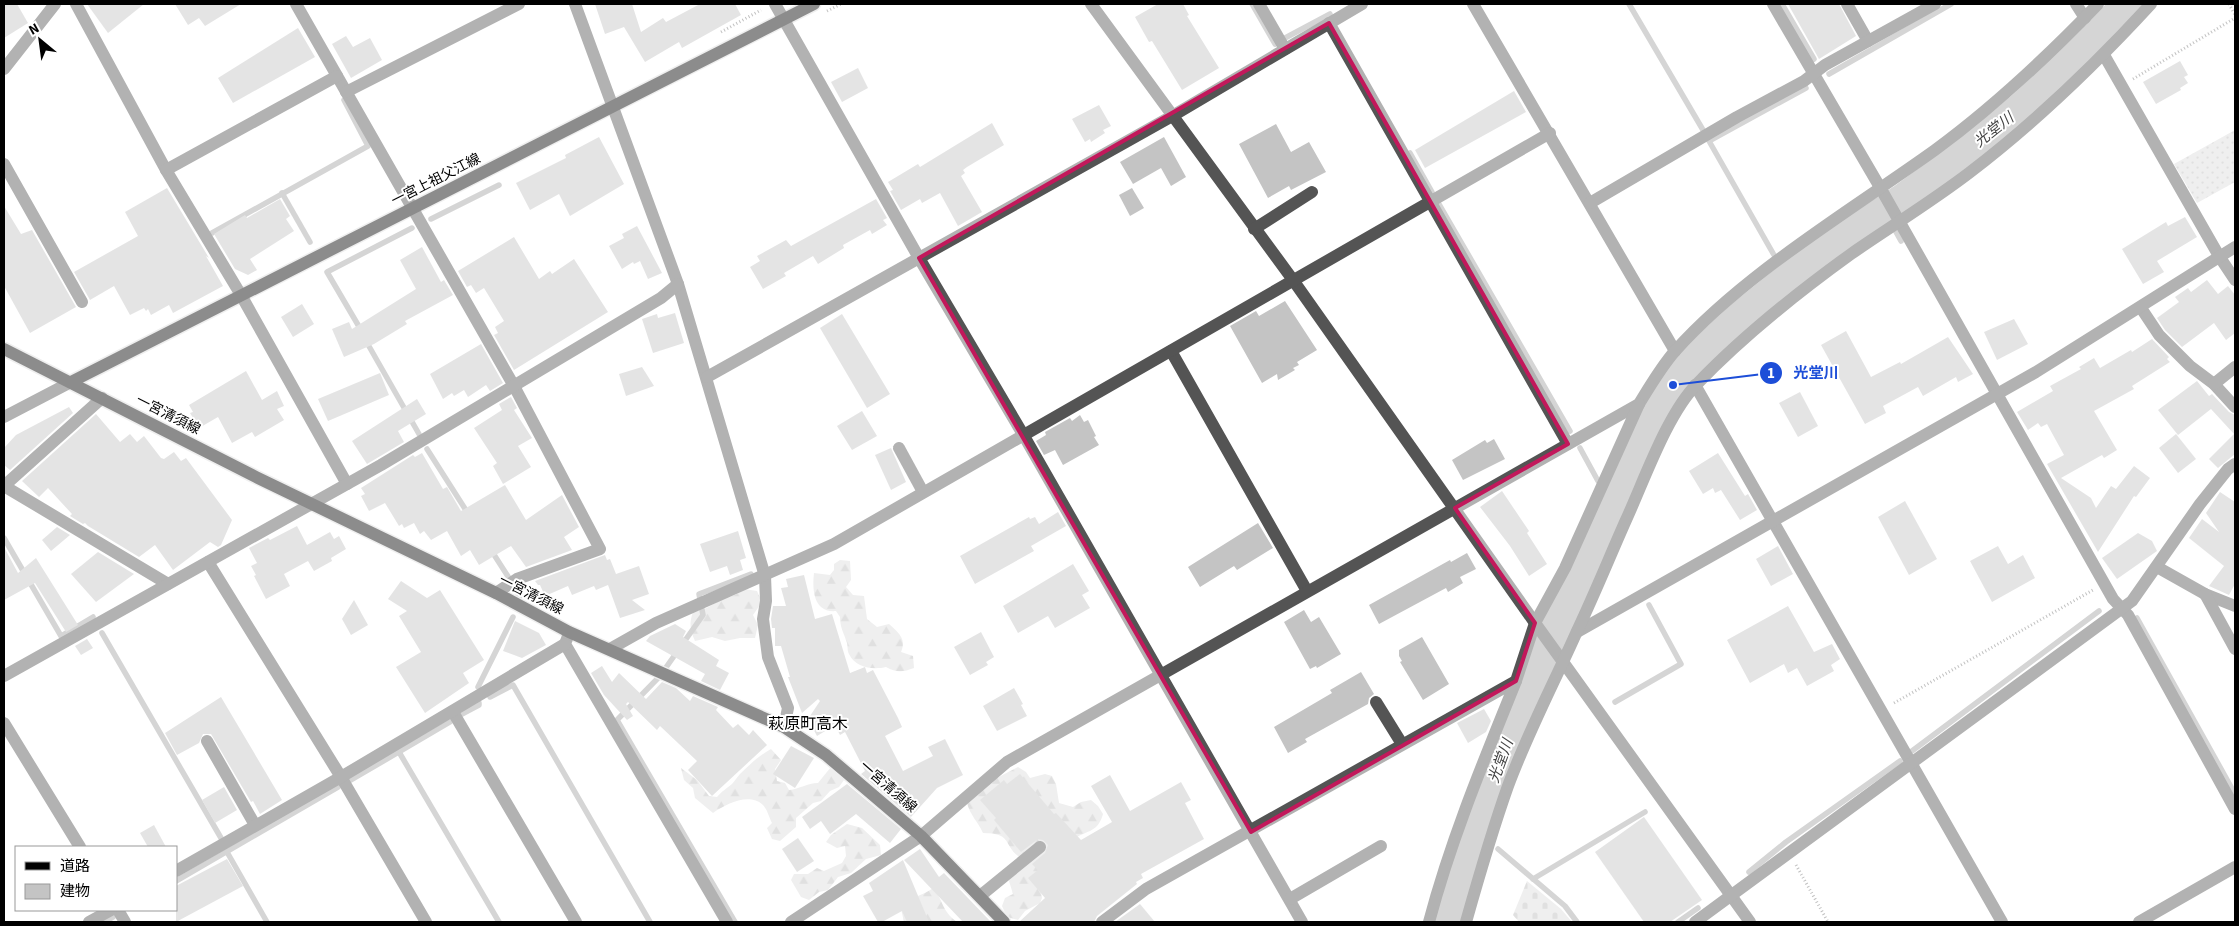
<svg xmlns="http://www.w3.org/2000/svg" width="2239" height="926" font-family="'Source Sans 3','Noto Sans JP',sans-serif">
  <defs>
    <pattern id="green-dots" width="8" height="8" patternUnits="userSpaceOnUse" patternTransform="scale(1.25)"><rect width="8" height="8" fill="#dbdbdb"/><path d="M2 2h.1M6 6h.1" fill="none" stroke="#bababa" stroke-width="1.8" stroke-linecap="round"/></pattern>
    <pattern id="forest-firs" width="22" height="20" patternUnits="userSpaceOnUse" patternTransform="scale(1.25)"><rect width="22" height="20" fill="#dbdbdb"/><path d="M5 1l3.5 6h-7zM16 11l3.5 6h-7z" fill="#bababa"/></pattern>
    <pattern id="cemetery-stones" width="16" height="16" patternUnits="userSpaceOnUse" patternTransform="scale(1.25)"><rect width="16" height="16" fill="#dbdbdb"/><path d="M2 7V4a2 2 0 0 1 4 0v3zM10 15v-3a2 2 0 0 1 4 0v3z" fill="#bababa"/></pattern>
  </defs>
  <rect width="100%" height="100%" fill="#fff"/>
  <path fill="url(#green-dots)" d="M2235 130V182L2197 203 2174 164Z"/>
  <g fill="url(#forest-firs)">
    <path d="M840 560 850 561 851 580 846 587 853 595 864 596 867 619 877 627 889 624C898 632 907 639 901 652L913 656 914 668C903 672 897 673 886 667 874 670 855 668 849 654 847 650 848 647 847 643 844 633 840 628 840 617L836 611C814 613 812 591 814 573L830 575 834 570V564Z"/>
    <path d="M744 589 757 591 762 602 753 615 758 625 755 638H740L725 641 712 637 695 641C690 630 689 623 693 612 707 609 708 607 719 601 730 595 733 598 744 589Z"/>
    <path d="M771 749 781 760 775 769 777 781 785 783 789 790C800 789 807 783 818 783L831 767 840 772 844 780 839 787 830 791 821 801 813 803 796 818V827L780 841 772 839 767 828 772 823C769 817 767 809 763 805 749 792 726 804 713 813L695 798 693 788 684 780 681 768 697 780 709 796 717 797C722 791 726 789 732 784 735 781 737 777 740 774 749 765 760 755 771 749Z"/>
    <path d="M1018 767 1026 772 1030 778 1045 774 1052 776 1056 784 1059 803 1073 807 1081 802 1091 800 1098 806 1103 814C1097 835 1085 829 1072 841 1060 853 1050 872 1040 886L1042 898 1040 903 1025 911 1018 920 1007 917 1002 906 1005 898 1013 894 1009 881 1021 858C1002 846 1014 833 983 833 978 822 970 815 967 803L993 780Z"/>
    <path d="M847 824 862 828 880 845 881 855 866 859 851 873 838 877 828 890 819 892 809 900 801 897 791 880 794 874H808L817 868 824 871 842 863 846 856 845 846 837 848 826 842 831 835Z"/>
    <path d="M933 888C945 903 941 910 957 922H904L900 904C912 897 922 896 933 888Z"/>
  </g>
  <path fill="url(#cemetery-stones)" d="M1527 881 1561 909 1572 922H1519L1513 915Z"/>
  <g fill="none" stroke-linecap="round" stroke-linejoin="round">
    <g stroke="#a2a2a2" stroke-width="5.5">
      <path d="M1252 4 1275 44"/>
      <path d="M1629 4 1703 130"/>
      <path d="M1782 4 1814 59"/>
      <path d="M1285 38 1330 14"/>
      <path d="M1829 74 1951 4"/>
      <path d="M1410 153 1432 192"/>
      <path d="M282 193 310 242"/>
      <path d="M1439 204 1570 431"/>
      <path d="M431 219 499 185"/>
      <path d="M1896 232 1901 241"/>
      <path d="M212 233 368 146 344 100"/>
      <path d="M1774 255 1709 141 1806 88"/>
      <path d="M361 330 327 272 412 228"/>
      <path d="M366 341 419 434"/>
      <path d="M1580 448 1598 481"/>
      <path d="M427 449 469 515"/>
      <path d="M1604 491 1612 504"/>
      <path d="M4 538 61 636 93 617"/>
      <path d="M491 550 509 578"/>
      <path d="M514 588 520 596"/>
      <path d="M2137 618 2235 794"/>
      <path d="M102 633 221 838"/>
      <path d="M478 687 513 617"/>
      <path d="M490 697 513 685 650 922"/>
      <path d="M1615 702 1681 664 1649 605"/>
      <path d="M462 714 479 705V703"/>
      <path d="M1912 751 2099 611"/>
      <path d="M399 752 499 922"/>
      <path d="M351 780 450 722"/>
      <path d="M1498 849 1565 906 1577 922"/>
      <path d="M227 852 267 922"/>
      <path d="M1749 872 1786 842 1900 761"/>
      <path d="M1533 879 1645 812"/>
      <path d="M176 881 338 787"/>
      <path d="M104 922 113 917"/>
      <path d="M735 922 617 720 660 676 703 615 699 594 751 574"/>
      <path d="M1678 922 1698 908"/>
    </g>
    <path stroke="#a2a2a2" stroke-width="32" d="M1448 922 1472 842 1525 693 1633 460 1673 385 1698 356 1741 317 1818 255 1904 199 1965 154 2023 107 2129 4"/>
  </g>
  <g fill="#c4c4c4">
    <path d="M4 4H17L28 23 4 38Z"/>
    <path d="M87 4H144L108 33Z"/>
    <path d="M175 4H241L205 26 199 18 188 25Z"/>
    <path d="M595 4H632L641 32 663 18 666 22 700 4H735L741 15 682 48 679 42 645 62 624 27 605 34Z"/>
    <path d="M1158 4H1183L1189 15 1187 16 1219 68 1182 90 1152 41 1149 42 1135 17Z"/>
    <path d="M1788 4H1839L1856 36 1819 59Z"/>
    <path d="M298 28 315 57 233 103 218 78Z"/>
    <path d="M346 36 353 47 370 38 382 60 351 78 332 44Z"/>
    <path d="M2180 61 2188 75 2184 77 2188 83 2180 88 2181 90 2156 104 2143 82Z"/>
    <path d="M858 68 868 88 842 102 831 82Z"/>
    <path d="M1514 91 1526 112 1425 168 1415 150Z"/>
    <path d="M1099 105 1111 126 1103 130 1105 133 1091 142 1090 139 1085 142 1072 119Z"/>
    <path d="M992 123 1004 145 967 167 963 170 965 173 961 176 982 212 958 226 940 193 922 203 920 199 901 210 890 191 893 190 888 182 918 164 920 167Z"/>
    <path d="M1276 124 1291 152 1309 142 1326 172 1291 190 1289 186 1268 198 1239 144Z"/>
    <path d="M599 137 624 184 570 216 559 194 530 210 516 183 566 158 565 155Z"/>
    <path d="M1164 137 1186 177 1171 186 1161 168 1133 184 1120 162Z"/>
    <path d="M167 188 209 258 206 256 223 286 173 313 169 305 151 315 148 309 146 311 144 308 130 315 114 286 90 300 74 272 138 236 125 212Z"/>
    <path d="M1132 188 1144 208 1130 216 1119 195Z"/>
    <path d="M280 199 290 216 286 219 294 231 250 259 257 270 248 275 235 269 214 234 245 215 247 218Z"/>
    <path d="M876 199 887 218 883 220 887 225 872 234 870 230 843 245 844 248 818 264 813 256 784 273 786 276 763 289 750 267 760 261 757 256 786 240 791 246Z"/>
    <path d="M4 206 21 234 32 230 76 307 30 333 4 286Z"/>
    <path d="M2185 217 2197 237 2157 261 2164 272 2143 284 2122 249 2166 222 2168 226Z"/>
    <path d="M637 226 662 273 648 279 640 261 634 264 633 262 622 269 609 246 624 238 622 234Z"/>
    <path d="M514 237 539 279 550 271 552 274 574 259 608 312 514 370 494 335 498 333 495 327 504 321 484 288 476 293 471 285 467 287 458 271Z"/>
    <path d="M422 247 441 282 444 280 453 295 405 321 407 324 374 344 344 357 332 329 349 322 352 329 416 289 400 260Z"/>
    <path d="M2207 280 2218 294 2228 286 2235 295V333L2226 340 2214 323 2182 347 2165 330 2157 318 2179 302 2175 297 2188 288 2191 292Z"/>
    <path d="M1285 301 1317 350 1297 362 1299 365 1293 368 1295 370 1278 380 1277 374 1262 383 1230 326 1256 311 1259 316Z"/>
    <path d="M302 304 314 324 293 337 281 317Z"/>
    <path d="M675 313 684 343 653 353 642 319 657 314 658 318Z"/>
    <path d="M842 314 890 394 867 408 820 328Z"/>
    <path d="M2014 319 2028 344 1997 360 1984 332Z"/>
    <path d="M1846 331 1871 377 1900 362 1901 364 1948 337 1973 374 1958 382 1956 377 1923 396 1918 387 1883 406 1886 413 1865 424 1821 345Z"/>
    <path d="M2152 339 2169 357 2167 359 2170 362 2132 386 2134 389 2094 411 2117 450 2104 458 2102 455 2061 478 2091 498 2096 508 2111 486 2116 489 2134 466 2150 478 2136 497 2134 496 2098 552 2047 464 2064 455 2047 424 2041 427 2038 423 2028 430 2017 412 2053 391 2050 386 2081 369 2079 367 2094 358 2100 368 2131 350 2132 352Z"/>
    <path d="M481 344 503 383 490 391 486 385 468 397 464 390 454 396 452 393 443 399 430 374Z"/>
    <path d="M642 367 654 386 626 396 619 374Z"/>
    <path d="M246 371 262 400 277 391 284 406 277 409 284 420 255 437 252 432 232 443 218 417 199 428 190 413 193 412 189 405Z"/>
    <path d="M380 373 389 395 328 421 318 399Z"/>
    <path d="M2197 381 2209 396 2212 394 2229 412 2235 415V454L2218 468 2209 459 2234 434 2211 409 2178 435 2158 410Z"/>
    <path d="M1800 392 1818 426 1798 437 1779 403Z"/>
    <path d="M511 397 517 408 514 410 532 438 518 446 531 467 503 484 493 466 497 463 474 428 502 410 499 404Z"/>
    <path d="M417 399 426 414 398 431 404 442 367 464 352 441Z"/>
    <path d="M69 407 73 413 10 470 4 465V448L16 435Z"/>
    <path d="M862 411 877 436 852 450 837 426Z"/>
    <path d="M96 414 120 442 130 434 137 442 144 436 161 458 164 459 174 452 181 461 186 458 232 520 221 545 218 547 210 542 173 570 155 545 139 557 88 526 85 523 83 524 70 516 72 514 48 488 39 497 22 481Z"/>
    <path d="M1080 415 1084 422 1088 420 1096 436 1094 437 1099 445 1063 465 1055 450 1044 455 1036 441 1046 435 1045 432 1070 418 1072 421Z"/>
    <path d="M2176 434 2196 459 2178 473 2159 448Z"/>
    <path d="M1494 439 1505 459 1463 480 1452 460 1485 440 1487 443Z"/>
    <path d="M891 448 906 482 891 490 875 455Z"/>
    <path d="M422 453 443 489 447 487 461 511 505 485 526 520 562 495 579 527 564 537 572 550 526 567 511 546 479 565 470 550 461 556 447 531 431 540 424 531 420 534 414 523 404 528 402 524 399 526 385 503 369 511 361 496 365 494 361 488 413 455 415 457Z"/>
    <path d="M1718 453 1745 496 1748 494 1757 510 1740 520 1721 490 1715 493 1713 488 1703 494 1689 471Z"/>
    <path d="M1502 491 1529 531 1527 533 1547 564 1529 576 1510 546 1480 507Z"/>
    <path d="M2220 492 2235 502V584L2229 595 2209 586 2224 566 2189 538 2202 519 2219 532 2206 513Z"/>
    <path d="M1905 501 1937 559 1909 575 1878 517Z"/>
    <path d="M1058 512 1066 526 1031 546 1034 551 975 584 960 556 1029 517 1030 519 1035 517 1039 524Z"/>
    <path d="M1258 523 1273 548 1237 570 1234 566 1200 587 1188 567Z"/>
    <path d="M297 526 307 545 330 532 334 539 339 536 346 549 331 558 332 561 314 571 308 561 284 574 290 586 266 599 254 576 256 575 251 566 257 563 249 548 268 538 270 540Z"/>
    <path d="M57 527 70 535 51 551 42 540Z"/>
    <path d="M738 531 746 558 740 560 743 570 730 575 727 566 710 572 700 544Z"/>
    <path d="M2138 533 2152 541 2157 551 2117 579 2102 558Z"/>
    <path d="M1778 546 1793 574 1771 586 1756 559Z"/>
    <path d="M1998 546 2008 564 2023 555 2035 578 1992 602 1970 561Z"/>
    <path d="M4 547 18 573 36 558 78 625 66 632 35 583 4 600Z"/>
    <path d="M98 552 134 574 96 602 71 574Z"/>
    <path d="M1467 553 1476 569 1460 577 1463 583 1448 592 1446 588 1379 624 1369 605 1450 560 1451 562Z"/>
    <path d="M605 555 607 560 610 559 616 574 639 566 649 594 632 600 645 610 620 618 608 585 596 590 594 586 572 595 568 586 545 596 540 585H538L535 581Z"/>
    <path d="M1073 564 1089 591 1082 595 1090 608 1055 628 1048 616 1018 633 1003 606Z"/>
    <path d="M804 575 815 619 832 614 850 673 865 667 867 673 873 670 898 718 902 727 885 736 903 771 933 756 928 747 945 739 963 775 937 788 911 817 861 774 865 771 845 732 840 735 835 725 817 736 808 719 820 701 818 699 802 713 788 677H790L781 646H775V628H772L771 619 773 606H786L781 588 788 587 786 579Z"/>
    <path d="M401 581 427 598 440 590 484 660 463 673 469 683 425 713 396 667 421 652 399 616 407 611 388 599Z"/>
    <path d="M354 600 368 625 351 635 342 619Z"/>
    <path d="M1788 606 1814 652 1832 644 1840 659 1831 665 1834 671 1807 686 1797 668 1788 673 1784 664 1750 683 1727 640Z"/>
    <path d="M1304 610 1311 622 1319 617 1341 654 1317 668 1316 666 1310 669 1284 622Z"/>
    <path d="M515 621 539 633 546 645 522 658 503 651Z"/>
    <path d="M675 624 686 631 683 637 719 660 716 666 729 673 720 690 701 681 705 674 646 641 650 636Z"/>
    <path d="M981 632 994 657 986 662 988 665 970 675 954 647Z"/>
    <path d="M1422 637 1449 684 1423 700 1400 662 1402 661 1399 656V650Z"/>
    <path d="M87 639 93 648 81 655 75 646Z"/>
    <path d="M602 666 612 682 619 673 646 699 662 682 676 688 690 701 693 696 718 707 716 710 733 728 738 724 749 735 753 730 767 745 712 796 688 770 697 761 660 726 657 730 628 702 626 704 633 716 627 720 604 695 591 673Z"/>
    <path d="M1361 672 1374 694 1369 698 1368 704 1305 739 1307 742 1288 753 1274 727 1332 693 1330 690Z"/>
    <path d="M1014 688 1023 704 1021 705 1027 716 997 731 983 706Z"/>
    <path d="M221 697 282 800 260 814 253 801 251 802 211 734H203L199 743 177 755 165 733Z"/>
    <path d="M1484 709 1491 721 1486 732 1468 743 1457 723Z"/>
    <path d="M791 746 814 758 795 788 773 774Z"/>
    <path d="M1020 774 1054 814 1056 813 1081 840 1112 822 1091 786 1110 775 1130 811 1181 782 1191 800 1185 803 1204 839 1141 874 1143 878 1136 882 1137 884 1097 916 1094 922H1019L1045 898 1028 878 1038 870 1032 864 1045 853 1048 845 1043 840 1038 839 1021 852 994 820 996 818 980 800 1004 780 1007 784Z"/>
    <path d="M847 784 901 829 890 843 856 814 830 834 821 821 810 829 802 817Z"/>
    <path d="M224 787 237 810 215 823 202 800Z"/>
    <path d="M1644 817 1702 900 1670 922H1644L1595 852Z"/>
    <path d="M154 825 166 847H148L140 833Z"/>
    <path d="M798 838 814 861 797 872 782 849Z"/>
    <path d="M920 849 939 877 944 873 991 922H963L904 860Z"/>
    <path d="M227 859 243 886 176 922V886Z"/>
    <path d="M903 860 929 922H907L902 911 882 922H878L863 896 873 891 869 883Z"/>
    <path d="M1140 904 1155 922H1115Z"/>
  </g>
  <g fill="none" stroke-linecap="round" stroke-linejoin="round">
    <g stroke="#dbdbdb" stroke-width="15">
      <g id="major">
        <path d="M4 349 256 477 496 593 569 632 784 727 826 755 921 836 1004 922"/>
        <path d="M71 382 814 4"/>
      </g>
    </g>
    <g stroke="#767676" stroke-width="3" stroke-dasharray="1 2.5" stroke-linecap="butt">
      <path d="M2229 4 2235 15"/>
      <path d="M827 11 841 4"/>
      <path d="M721 32 761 10"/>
      <path d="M2133 79 2235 18"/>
      <path d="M1894 703 2093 590"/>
      <path d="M1796 865 1828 922"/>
    </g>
    <g stroke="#545454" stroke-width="12">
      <path d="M76 4 166 170 241 295 347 484"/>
      <path d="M296 4 514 386 600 549 517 579 496 593"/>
      <path d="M575 4 678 284 765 576 766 601 763 619 768 657 788 708 784 727"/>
      <path d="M775 4 919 258 1024 436 1302 922"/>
      <path d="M1091 4 1293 280 1535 623 1750 922"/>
      <path d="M1259 4 1285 49"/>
      <path d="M1473 4 1675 351"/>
      <path d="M1773 4 1881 189 2113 599 2128 615 2235 809"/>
      <path d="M1847 4 1868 41"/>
      <path d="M2076 4 2085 18"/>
      <path d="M1329 23 1568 444"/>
      <path d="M2104 55 2219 256 2235 280"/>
      <path d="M4 69 55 4"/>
      <path d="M346 92 519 4"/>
      <path d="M4 164 82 302"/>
      <path d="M166 170 337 76"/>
      <path d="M1590 203 1737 117 1804 81 1825 65 1935 4"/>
      <path d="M1254 229 1312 192"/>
      <path d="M2141 308 2159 335 2190 366 2214 384 2235 407"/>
      <path d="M1171 351 1307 591"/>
      <path d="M707 377 1174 115 1362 4"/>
      <path d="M2214 384 2235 367"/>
      <path d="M1695 385 2002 922"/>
      <path d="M102 398 4 486 168 584"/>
      <path d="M4 417 71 382"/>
      <path d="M899 448 923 492"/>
      <path d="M208 562 341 777 426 922"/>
      <path d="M2157 567 2205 594 2235 606"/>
      <path d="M2205 594 2235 649"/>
      <path d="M1577 632 2036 372 2235 247"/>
      <path d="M568 636 565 644 727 922"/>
      <path d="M610 649 656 623 834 544 1550 133"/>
      <path d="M4 676 381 465 661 298 678 284"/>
      <path d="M1376 702 1402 744"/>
      <path d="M453 712 576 922"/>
      <path d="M4 723 80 847"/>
      <path d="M207 741 255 825"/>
      <path d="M176 871 341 777 565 644"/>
      <path d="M980 896 1040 847"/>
      <path d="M1290 899 1381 846"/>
      <path d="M118 910 125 922"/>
      <path d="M89 922 111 910"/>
      <path d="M791 922 921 836 1007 762 1639 404C1650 386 1661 367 1675 351 1745 273 1850 211 1935 150 1995 106 2046 58 2098 4"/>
      <path d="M1102 922 1146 889 1516 681 1535 623 1565 568 1639 404"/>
      <path d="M1429 922C1451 839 1484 760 1516 681"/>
      <path d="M1466 922C1479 876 1492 831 1508 786 1528 732 1555 681 1578 629 1595 593 1610 556 1626 520 1644 481 1667 414 1697 384 1743 336 1797 293 1851 254 1890 227 1931 202 1969 173 2036 122 2094 66 2151 4"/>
      <path d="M1695 922 2132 601 2200 504 2228 469 2235 464"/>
      <path d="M2139 922 2235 867"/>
    </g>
    <use href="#major" stroke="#000" stroke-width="12"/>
  </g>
  <path d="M0 0H2239V926H0ZM1329 23 1568 444 1455 508 1535 623 1516 681 1251 832 919 258Z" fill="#fff" fill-opacity=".55" fill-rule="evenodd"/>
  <path fill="none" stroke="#c2185b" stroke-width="4" stroke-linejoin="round" d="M1329 23 1568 444 1455 508 1535 623 1516 681 1251 832 919 258Z"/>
  <g text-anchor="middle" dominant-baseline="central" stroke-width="4" stroke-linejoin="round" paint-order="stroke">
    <g font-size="14" fill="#000" stroke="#fff">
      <text transform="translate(436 180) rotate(-27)">一宮上祖父江線</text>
      <text transform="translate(168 415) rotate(27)">一宮清須線</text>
      <text transform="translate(531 595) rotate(27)">一宮清須線</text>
      <text transform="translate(888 787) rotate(41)">一宮清須線</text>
    </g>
    <g font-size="15" font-style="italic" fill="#434343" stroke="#fff">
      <text transform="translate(1994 130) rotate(-38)">光堂川</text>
      <text transform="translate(1501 761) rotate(-70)">光堂川</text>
    </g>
    <g font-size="16" fill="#000" stroke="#fff">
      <text x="808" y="724">萩原町高木</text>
    </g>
  </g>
  <path fill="none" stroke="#1d4ed8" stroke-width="2" d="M1673 385L1771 373"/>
  <g fill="#1d4ed8" stroke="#fff" stroke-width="2">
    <circle cx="1673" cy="385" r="5"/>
    <circle cx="1771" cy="373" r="12"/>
  </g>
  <g font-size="15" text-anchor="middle" font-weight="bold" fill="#fff">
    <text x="1771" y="378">1</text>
  </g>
  <g font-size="15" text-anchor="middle" font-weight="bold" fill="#1d4ed8" stroke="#fff" stroke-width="4" stroke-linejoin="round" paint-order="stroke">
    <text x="1816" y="378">光堂川</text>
  </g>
  <rect width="2239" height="926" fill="none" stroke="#000000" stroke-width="10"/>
  <rect x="15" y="846" width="162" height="65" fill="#ffffff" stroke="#999999"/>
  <rect x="25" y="862" width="25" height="8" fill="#000000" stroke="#999999"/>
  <text x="60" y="871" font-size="15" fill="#000000">道路</text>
  <rect x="25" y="884" width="25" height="15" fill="#c4c4c4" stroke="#999999"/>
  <text x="60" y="896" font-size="15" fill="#000000">建物</text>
  <g transform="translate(40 40) rotate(331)" stroke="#ffffff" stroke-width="4" paint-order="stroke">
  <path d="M0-4L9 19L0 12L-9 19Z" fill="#000000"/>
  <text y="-8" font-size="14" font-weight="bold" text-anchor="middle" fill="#000000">N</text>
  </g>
</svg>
